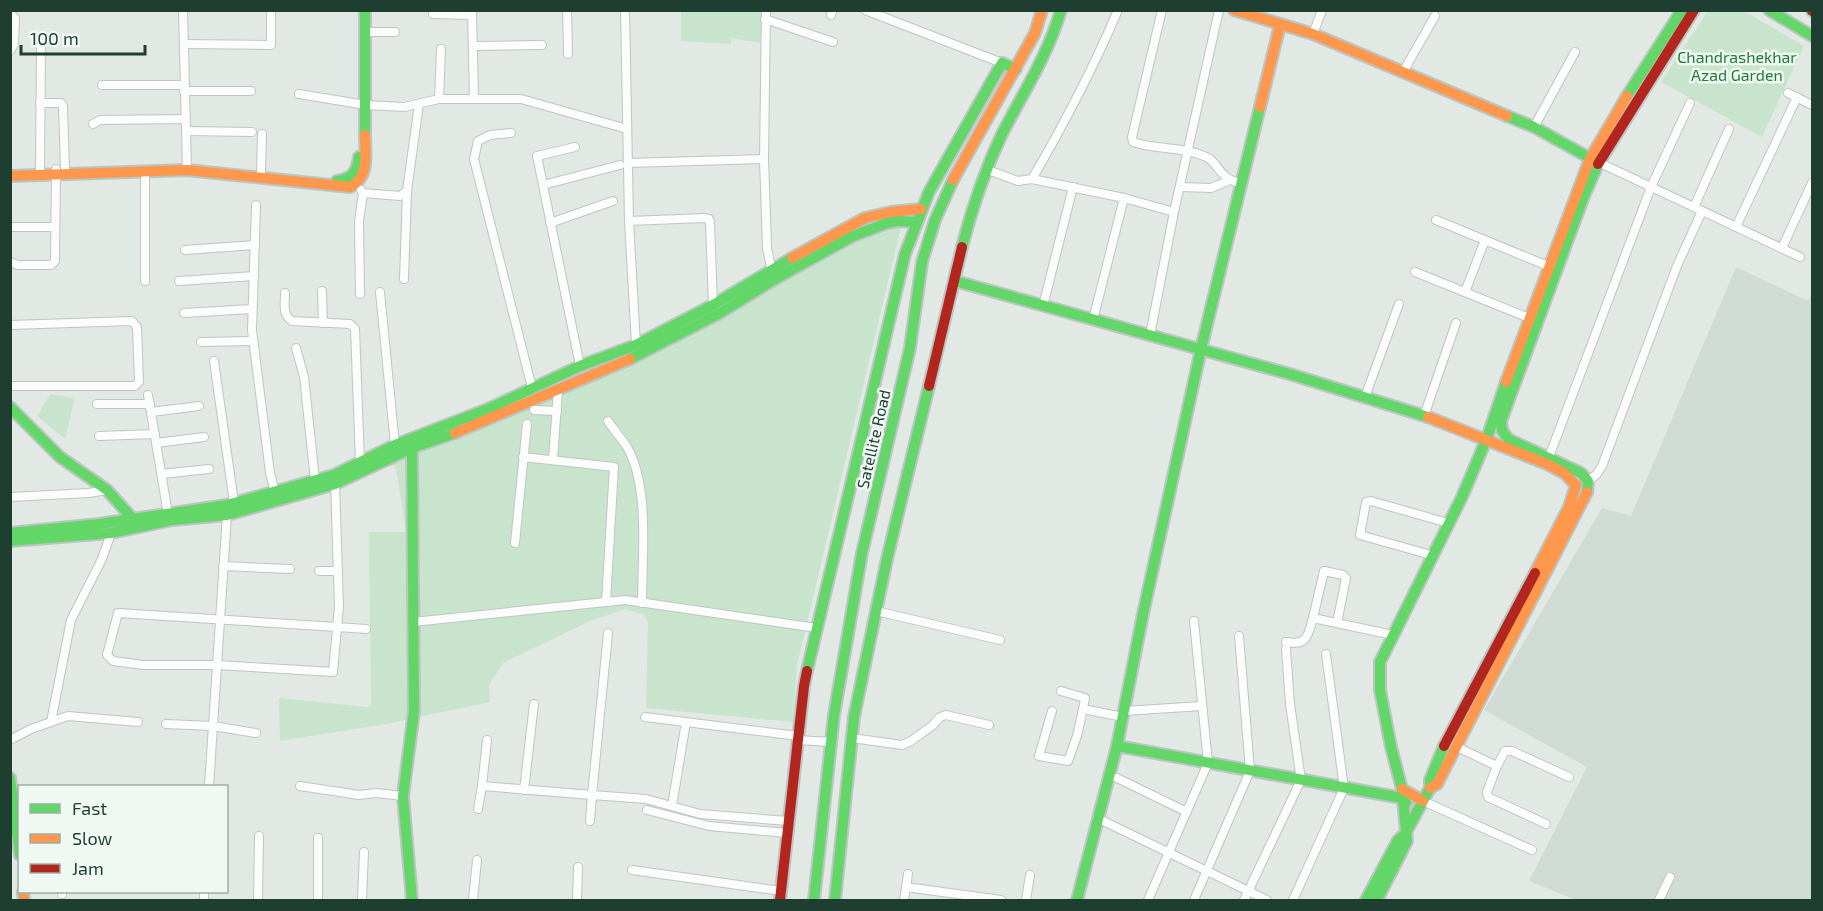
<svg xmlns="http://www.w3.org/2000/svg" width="1823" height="911" font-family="'Exo 2',sans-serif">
  <rect width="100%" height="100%" fill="#e2e9e5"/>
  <path fill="#cfdbd4" d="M1736 267 1808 301 1812 292V900H1576L1529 881 1587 767 1484 710 1602 508 1631 516Z"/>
  <g fill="#c9e4cd">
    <path d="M762 10 763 11 760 43 731 38V44L681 41V11Z"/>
    <path d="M1708 11H1744L1804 46 1762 137 1661 82Z"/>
    <path d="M881 219 902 223 797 665 793 722 646 708 648 622 644 615 625 609 588 622 503 663 489 685 490 702 386 724 280 741 279 698 368 707 371 704 369 532H406L396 468 389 460 390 452 682 328 850 231Z"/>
    <path d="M50 394 75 398 65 439 37 416Z"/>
  </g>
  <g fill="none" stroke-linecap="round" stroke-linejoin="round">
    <g stroke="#bfc6c2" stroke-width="10">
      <g id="street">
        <path d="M183 10 187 170"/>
        <path d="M472 10 474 99"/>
        <path d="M567 10 568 54"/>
        <path d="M625 10 629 221 636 345"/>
        <path d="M865 10 1002 63"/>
        <path d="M1162 10 1132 137 1133 142C1156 150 1181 146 1204 156 1220 162 1217 178 1240 183"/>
        <path d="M10 13 15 18 14 44 10 51"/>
        <path d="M433 14 472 15"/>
        <path d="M831 15 833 10"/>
        <path d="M765 19 833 42"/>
        <path d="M365 32H395"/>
        <path d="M1313 34 1322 10"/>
        <path d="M184 44 271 45V10"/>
        <path d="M473 46 542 45"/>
        <path d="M1403 72 1435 16"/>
        <path d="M102 85H184"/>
        <path d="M184 91H251"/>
        <path d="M1788 93 1812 105"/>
        <path d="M299 94 366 105 404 107 439 99H521L627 129"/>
        <path d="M439 99 441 49"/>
        <path d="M40 103H61L63 106 65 169"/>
        <path d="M93 124 100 120 185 119"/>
        <path d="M1534 127 1575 52"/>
        <path d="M186 131 252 132"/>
        <path d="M511 133 490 135 478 141 474 159 532 388"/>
        <path d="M575 147 537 156 580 366"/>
        <path d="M764 159 766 10"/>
        <path d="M1598 162 1800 257"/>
        <path d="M628 163 764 159 767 248 772 273"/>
        <path d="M40 170 41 44"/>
        <path d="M988 170 1018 181 1032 179 1124 198 1174 212"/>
        <path d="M145 172V281"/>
        <path d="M261 173 262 134"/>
        <path d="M1032 179C1064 124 1093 69 1118 10"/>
        <path d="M543 185 620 165"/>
        <path d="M1180 187 1211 188 1228 181"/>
        <path d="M361 190 363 193 400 196 407 191"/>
        <path d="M256 205 252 330 270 473 275 492"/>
        <path d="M1694 207 1729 129"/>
        <path d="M1436 220 1548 266"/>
        <path d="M629 221 704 218 709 219 710 222 713 305"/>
        <path d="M550 223 613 201"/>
        <path d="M10 227H55"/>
        <path d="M1736 227 1797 97"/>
        <path d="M1782 248 1812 183"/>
        <path d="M185 250 255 245"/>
        <path d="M10 262 18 265H51L55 261 56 169"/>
        <path d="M1415 272 1529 318"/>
        <path d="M404 279 407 191 419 104"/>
        <path d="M179 281 254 276"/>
        <path d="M322 291 323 323"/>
        <path d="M380 292 395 445"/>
        <path d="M1465 292 1485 240"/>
        <path d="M285 293C285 303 282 315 292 321L350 324 355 329 360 463"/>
        <path d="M360 294 359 221 363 193"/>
        <path d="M1043 306 1073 187"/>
        <path d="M184 313 252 309"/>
        <path d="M1093 320 1124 198"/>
        <path d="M10 325 132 321 137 327 139 382 135 386H10"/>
        <path d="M1150 335 1174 212 1219 10"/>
        <path d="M201 342 253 341"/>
        <path d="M296 348 304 377 315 480"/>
        <path d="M214 361 234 503"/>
        <path d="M148 395 168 514"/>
        <path d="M1365 397 1399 304"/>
        <path d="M97 404H150"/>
        <path d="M534 410 557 411"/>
        <path d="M151 412 199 406"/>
        <path d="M1424 416 1456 323"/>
        <path d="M608 421C614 430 621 438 627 447 650 487 642 557 642 603"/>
        <path d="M99 436 155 434"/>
        <path d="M156 443 204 437"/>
        <path d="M523 457 614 467 606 602"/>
        <path d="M1549 457 1651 187 1690 103"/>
        <path d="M553 460 558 390"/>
        <path d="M162 474 209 469"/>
        <path d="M335 481 339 606 333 672 217 665H143L113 661 107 655 118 613 337 627 366 629"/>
        <path d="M1588 481 1596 475 1602 466 1677 266 1702 211"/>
        <path d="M10 497 89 493 107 490"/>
        <path d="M515 543 527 424"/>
        <path d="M1431 555 1360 535 1366 502 1371 501 1448 523"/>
        <path d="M223 566 290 569"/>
        <path d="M319 571H338"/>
        <path d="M876 611 1000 640"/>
        <path d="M413 622 625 600 817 628"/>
        <path d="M1337 623 1346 578 1343 575 1324 571 1313 618 1393 635"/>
        <path d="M1286 642C1307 646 1308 636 1313 618"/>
        <path d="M1061 691 1085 698 1083 709 1123 717"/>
        <path d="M1052 711 1039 756 1068 761 1077 736 1083 709"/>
        <path d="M1124 711 1202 706"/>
        <path d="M645 717 798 736"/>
        <path d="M51 722 71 620 102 559 111 533"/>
        <path d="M166 724 213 726 256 733"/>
        <path d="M852 738 902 745 911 741 933 725 940 717 946 715 989 725"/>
        <path d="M10 740 31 729 68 716 138 722"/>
        <path d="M487 740 482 786 592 795 608 633"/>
        <path d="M798 740 831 742"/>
        <path d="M1455 746 1497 766 1505 751H1512L1569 777"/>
        <path d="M1497 766 1487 792 1488 797 1546 824"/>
        <path d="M1117 778 1187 812"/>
        <path d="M209 786 227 515"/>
        <path d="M300 786 359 795 376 793 403 796"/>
        <path d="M524 790 534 704"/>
        <path d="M673 800 686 722"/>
        <path d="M1423 801 1532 850"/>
        <path d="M478 809 482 786"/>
        <path d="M647 810 709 826 787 833"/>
        <path d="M1097 818 1267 900"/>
        <path d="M590 821 592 795 646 799 700 814 788 821"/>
        <path d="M318 838V900"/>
        <path d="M632 870 781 891"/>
        <path d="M906 887 1001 900"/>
        <path d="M62 892V894"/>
        <path d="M204 900V892"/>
        <path d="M258 900 259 836"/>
        <path d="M362 900 364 852"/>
        <path d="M473 900 477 860"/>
        <path d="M577 900 578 867"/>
        <path d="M904 900 908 874"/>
        <path d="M1026 900 1030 875"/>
        <path d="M1148 900 1208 763 1194 621"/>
        <path d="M1194 900 1250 771 1239 636"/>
        <path d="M1244 900 1301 780 1290 704 1286 649"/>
        <path d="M1293 900 1344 788 1326 654"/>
        <path d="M1659 900 1670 877"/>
      </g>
    </g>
    <g stroke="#bbc5c1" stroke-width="14">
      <g id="fast">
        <path d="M365 10V135"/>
        <path d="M1769 10 1812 36"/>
        <path d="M1627 96 1682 10"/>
        <path d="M1507 116 1534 127 1595 161"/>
        <path d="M337 181C352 179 357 172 359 157"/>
        <path d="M962 247C972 208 985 170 1002 134 1023 93 1048 55 1061 10"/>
        <path d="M955 281 1293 375 1428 417"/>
        <path d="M630 359 720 313 775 279 853 236 887 223 898 221 916 222"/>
        <path d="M10 407 60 457 107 490 132 518"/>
        <path d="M412 443 414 711 403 796 412 900"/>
        <path d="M1587 492 1588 481 1581 473 1508 439 1502 430 1501 421 1584 196 1598 164"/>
        <path d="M10 533 99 524 227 505 334 475 395 445 488 409 580 366 636 345 713 305 792 258"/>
        <path d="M10 541 111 533 172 520 227 515 335 484 412 448 455 433"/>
        <path d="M807 671 905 254 929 192 1002 63 1016 69"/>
        <path d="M1117 746 1402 798 1406 803"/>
        <path d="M10 778 20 855"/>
        <path d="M814 900 834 715 862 553 910 348 922 262 935 220 953 180"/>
        <path d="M835 900 854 717 887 559 929 386"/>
        <path d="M1077 900 1117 746 1143 614 1201 349 1260 107"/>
        <path d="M1366 900 1398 840 1405 834 1430 788V780L1444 746"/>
        <path d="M1377 900 1407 841 1402 789 1391 747 1380 690V662L1462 497 1487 438 1506 382"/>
      </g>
    </g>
    <g stroke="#bbc5c1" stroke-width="14">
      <g id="slow">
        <path d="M1234 10 1313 34 1507 116"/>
        <path d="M1260 107 1280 25"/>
        <path d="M10 176 187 170 350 187C370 177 365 155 365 135"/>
        <path d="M953 180 1035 33 1042 10"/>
        <path d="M792 258 865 218 891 212 921 209"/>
        <path d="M1506 382 1590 159 1627 96"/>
        <path d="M1428 417 1547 464 1564 473 1576 485 1569 507 1535 573"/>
        <path d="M455 433 630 359"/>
        <path d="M1430 788 1437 784 1587 492"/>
        <path d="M1402 789 1423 801"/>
        <path d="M23 892 24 900"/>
      </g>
    </g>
    <g stroke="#bbc5c1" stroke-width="14">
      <g id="jam">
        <path d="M1812 10V11"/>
        <path d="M1598 164 1694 10"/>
        <path d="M929 386 962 247"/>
        <path d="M1444 746 1535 573"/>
        <path d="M780 900 804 686 807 671"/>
      </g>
    </g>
    <use href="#street" stroke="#fbfcfb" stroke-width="8"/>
    <use href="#fast" stroke="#63d668" stroke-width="10"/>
    <use href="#slow" stroke="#ff974d" stroke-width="10"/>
    <use href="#jam" stroke="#b3261e" stroke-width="10"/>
  </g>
  <g text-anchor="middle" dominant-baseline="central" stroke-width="5" stroke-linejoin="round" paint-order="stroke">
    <g font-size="16" fill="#237a38" stroke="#f0f8f3">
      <text x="1737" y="56">Chandrashekhar<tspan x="1737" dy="18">Azad Garden</tspan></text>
    </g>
    <g font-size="16" fill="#1e3e31" stroke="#f0f8f3">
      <text transform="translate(873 439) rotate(-77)">Satellite Road</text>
    </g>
  </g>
  <rect width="1823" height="911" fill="none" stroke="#1e3e31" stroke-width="24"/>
  <rect x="18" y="785" width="210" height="108" fill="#f0f8f3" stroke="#9caea5" stroke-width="1.5"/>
  <rect x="30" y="804" width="30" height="9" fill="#63d668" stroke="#9caea5" stroke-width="1.5"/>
  <text x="72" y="815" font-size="18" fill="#1e3e31">Fast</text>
  <rect x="30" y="834" width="30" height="9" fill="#ff974d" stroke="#9caea5" stroke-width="1.5"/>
  <text x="72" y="845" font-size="18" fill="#1e3e31">Slow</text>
  <rect x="30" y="864" width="30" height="9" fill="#b3261e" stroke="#9caea5" stroke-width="1.5"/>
  <text x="72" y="875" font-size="18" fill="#1e3e31">Jam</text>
  <path d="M21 45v9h124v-9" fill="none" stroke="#1e3e31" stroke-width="3"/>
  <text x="30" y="45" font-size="18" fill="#1e3e31" stroke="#f0f8f3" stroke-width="4.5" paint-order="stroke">100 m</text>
</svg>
